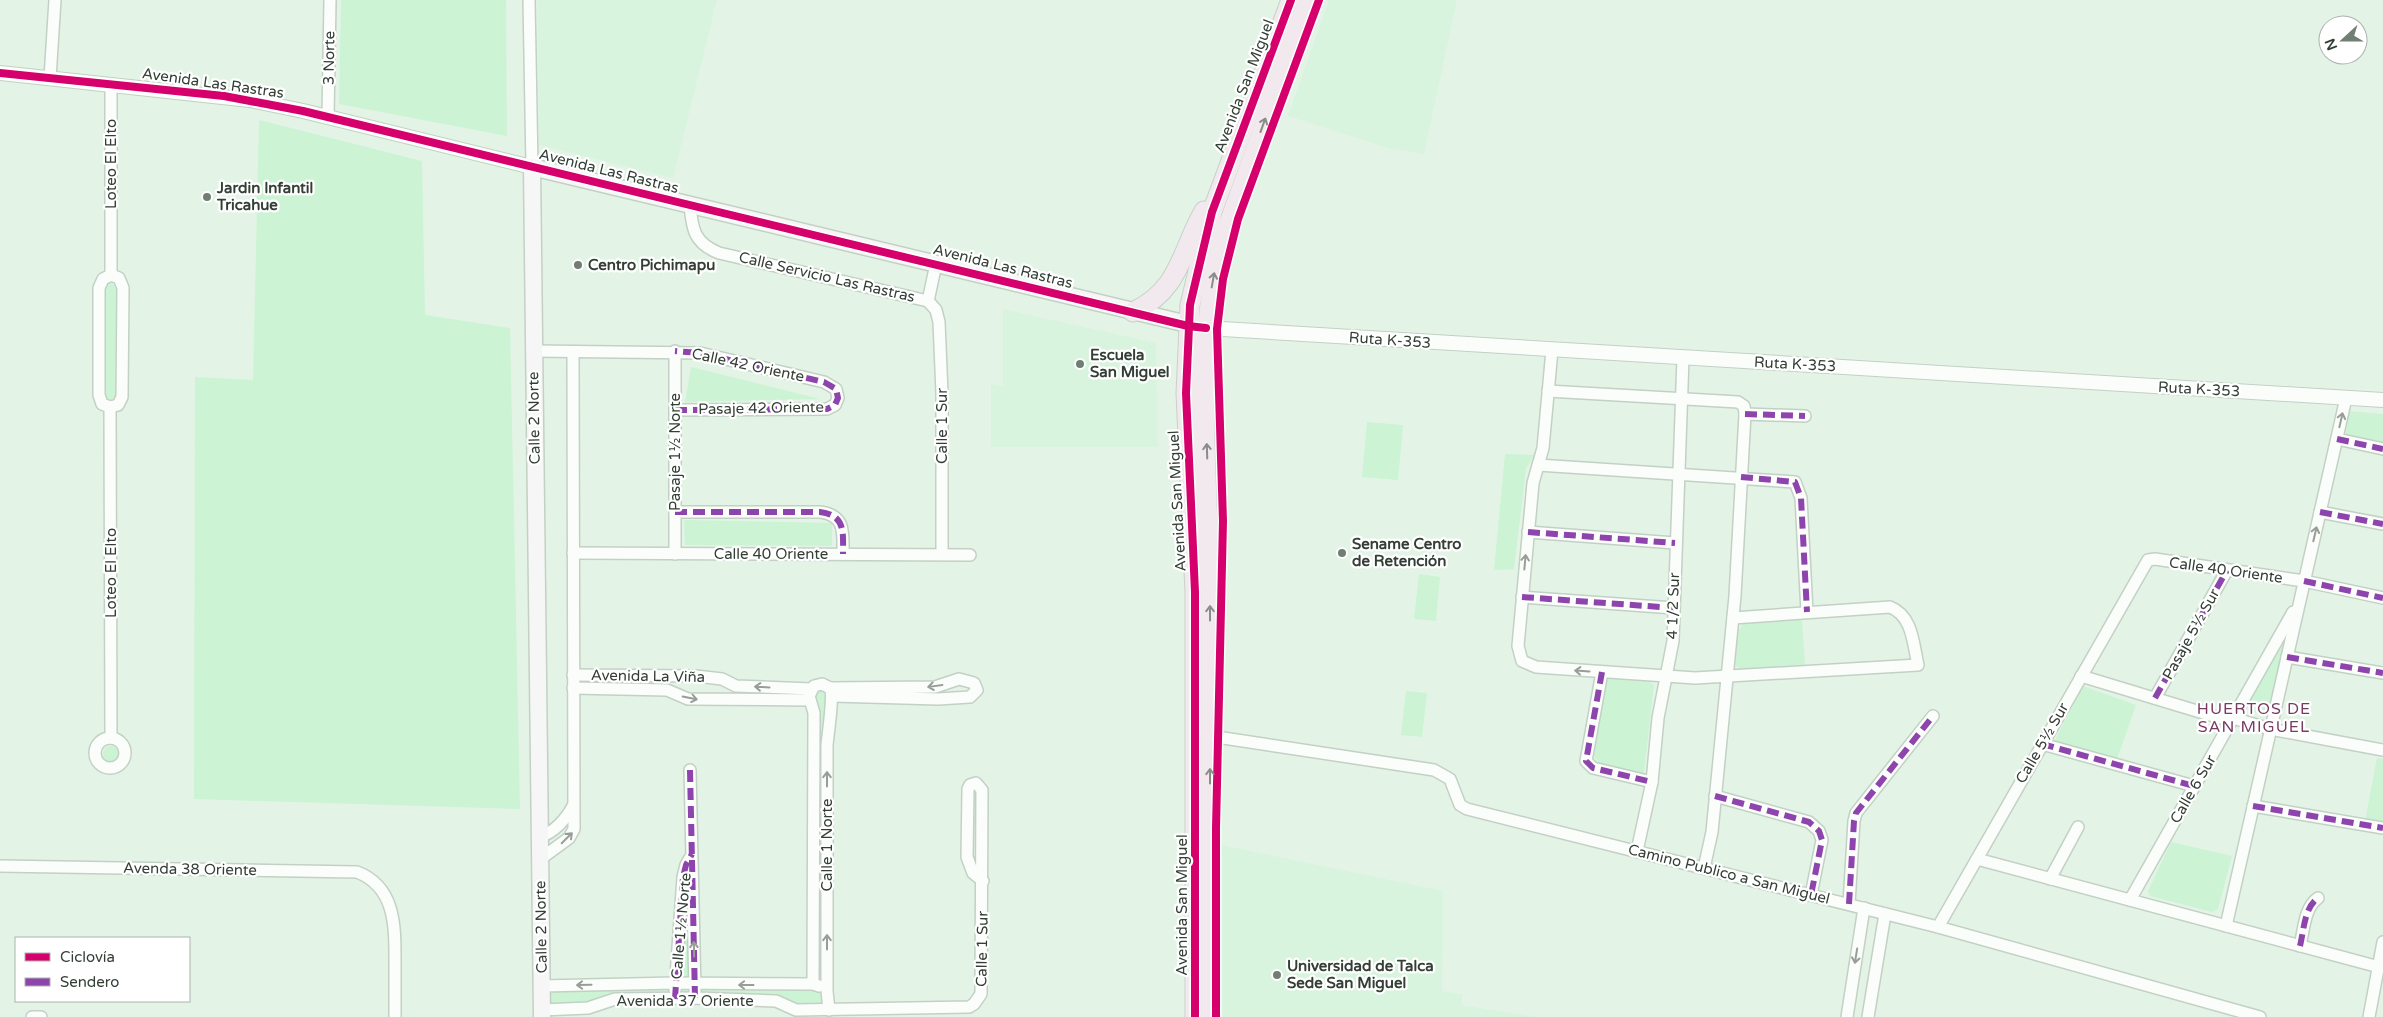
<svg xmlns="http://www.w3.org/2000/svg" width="2383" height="1017" font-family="'Varela Round',sans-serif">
  <rect width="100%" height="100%" fill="#e3f4e6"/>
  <g fill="#d9f4de">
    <path d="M537 0H717L673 178 539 145Z"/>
    <path d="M1329 0H1457L1424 154 1388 148 1288 116Z"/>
    <path d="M1003 309 1156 343 1158 447H991V384L1003 386Z"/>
    <path d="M1222 845 1443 891 1442 991 1462 994V1005L1535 1017H1222Z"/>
  </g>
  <g fill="#ccf3d4">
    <path d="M341 0H506L507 136 339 104Z"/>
    <path d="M259 120 422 161 425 315 510 328 520 809 194 799 195 377 253 380Z"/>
    <path d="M111 282 116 288 115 396 109 401 105 396V288L107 284Z"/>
    <path d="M691 367 820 399 685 402Z"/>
    <path d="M2349 411 2383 414V444L2345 438Z"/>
    <path d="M1367 422 1403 425 1398 480 1362 477Z"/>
    <path d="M1505 454 1534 455 1526 469 1514 569 1494 570Z"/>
    <path d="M684 520 832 523V546L685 545Z"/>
    <path d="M1419 574 1440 577 1436 621 1414 619Z"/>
    <path d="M1802 619 1805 666 1742 670 1735 665 1738 631 1743 624Z"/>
    <path d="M2285 641 2268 709 2262 715 2248 710 2246 704Z"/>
    <path d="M1608 679 1649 682 1654 685 1644 773 1640 775 1600 764 1594 756 1603 684Z"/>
    <path d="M827 685 829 1004 791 1008 695 998 542 1010V986L683 985V877L686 865 695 985 813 984 810 693Z"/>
    <path d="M2083 686 2136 705 2117 759 2053 744Z"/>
    <path d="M1406 691 1427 693 1422 737 1401 735Z"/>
    <circle cx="111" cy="754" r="8"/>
    <path d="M2377 758 2383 759V825L2365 821Z"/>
    <path d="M2171 842 2232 856 2218 909 2212 912 2150 896 2148 891Z"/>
  </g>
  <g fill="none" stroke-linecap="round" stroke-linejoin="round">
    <g stroke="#c3d0c5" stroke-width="14">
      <g id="minor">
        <path d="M529 0 532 167"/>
        <path d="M50 78 55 0"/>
        <path d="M328 117 330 0"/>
        <path d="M690 205C692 229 694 243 719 253L928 301 936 264"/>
        <path d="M111 275 119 278 123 288 122 397 118 405 110 407 102 404 99 395V288L103 279Z"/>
        <path d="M111 275V84"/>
        <path d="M928 301 936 310 939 322 942 393V554"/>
        <path d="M1552 350 1543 448 1533 483 1518 646 1522 661 1536 667 1695 678 1918 665C1913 644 1913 616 1890 607L1733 618"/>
        <path d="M533 351 700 353 824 382 836 389 838 398 835 405 827 409 675 410"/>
        <path d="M1548 391 1738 402 1744 406 1745 414 1735 596 1712 832 1704 868"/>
        <path d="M110 407 111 738"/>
        <path d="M1745 414 1805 416"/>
        <path d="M2337 439 2383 449"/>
        <path d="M1538 465 1795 482 1801 498 1807 612"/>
        <path d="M675 512H820C846 515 843 533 843 554"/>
        <path d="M2320 512 2383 524"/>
        <path d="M1528 532 1675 543"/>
        <path d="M573 553 970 555"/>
        <path d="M675 554V351"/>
        <path d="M1522 597 1674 608"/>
        <path d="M2287 657 2383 673"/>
        <path d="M1602 672 1586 761 1593 768 1652 782"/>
        <path d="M573 675 696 676 722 679 736 686 811 689"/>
        <path d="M2081 676 2220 718H2233L2270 729 2383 750"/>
        <path d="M573 688 667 690 688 699 810 700"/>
        <path d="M830 688 935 687 959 679 974 683 977 690 970 697 938 699 833 696"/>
        <path d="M2155 698 2227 570"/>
        <path d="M1210 736 1434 770 1450 779 1460 805 1467 809 1938 927 2260 1017"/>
        <circle cx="110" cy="753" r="15"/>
        <path d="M2042 744 2194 786"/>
        <path d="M690 770 695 991"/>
        <path d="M1715 796 1809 822 1819 831 1822 840 1811 895"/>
        <path d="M2253 806 2383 828"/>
        <path d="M539 837C554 833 566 819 573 806"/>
        <path d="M1637 851 1652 782 1658 718 1673 641 1683 358"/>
        <path d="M1977 859 2379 967"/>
        <path d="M539 860 569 838 574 829 573 353"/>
        <path d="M0 866 357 872C396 887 395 927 395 962 395 980 395 999 395 1017"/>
        <path d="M2050 879 2078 827"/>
        <path d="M2130 900 2293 612"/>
        <path d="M1849 904 1854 821 1856 813 1933 716"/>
        <path d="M2226 926 2346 398"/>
        <path d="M1938 927 2148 560 2155 559 2304 581 2383 598"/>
        <path d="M2300 946C2304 930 2304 908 2318 898"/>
        <path d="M813 984 814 713 809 696 814 686 822 684 830 688C834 695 828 734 827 745V991L829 1010"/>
        <path d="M542 986 675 983 813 984 819 986"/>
        <path d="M675 990 683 877 686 865 690 858"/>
        <path d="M542 1010 588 1008 615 999 695 998 776 1001 796 1010 969 1007 974 1004 981 994 982 790 976 783 970 785 968 789 967 857 973 873 983 881"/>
        <path d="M32 1017H41"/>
        <path d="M1847 1017 1864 908"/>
        <path d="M1868 1017 1885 914"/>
        <path d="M2369 1017 2383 942"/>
      </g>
    </g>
    <g stroke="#c3d0c5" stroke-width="16">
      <g id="tertiary">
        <path d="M0 73 250 100 303 111 532 167"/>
        <path d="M1206 328 2383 400"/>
      </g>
    </g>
    <g stroke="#c3d0c5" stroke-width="19">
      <path id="secondary" d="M542 1017 532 167 1200 327"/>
    </g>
    <g stroke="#c8d1ca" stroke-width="21">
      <g id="trunk">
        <path d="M1133 312C1181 289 1180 253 1204 211"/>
        <path d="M1195 1017V592L1186 393 1190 305 1212 212 1291 0"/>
        <path d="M1210 1017C1210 874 1212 731 1210 587 1208 475 1193 350 1222 242L1310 0"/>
      </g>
    </g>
    <use href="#minor" stroke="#fbfdfb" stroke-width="11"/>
    <use href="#tertiary" stroke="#fbfdfb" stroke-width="14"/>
    <use href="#secondary" stroke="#f7f6f6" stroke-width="16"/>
    <use href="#trunk" stroke="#f2e9ee" stroke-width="19"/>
    <g stroke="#8e44ad" stroke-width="6" stroke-dasharray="12 6" stroke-linecap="butt">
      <path d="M675 410 827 409 835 405 838 398 836 389 824 382 700 353 675 351"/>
      <path d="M1745 414 1805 416"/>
      <path d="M2337 439 2383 449"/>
      <path d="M1741 477 1795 482 1801 498 1807 612"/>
      <path d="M675 512H820C846 515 843 533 843 554"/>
      <path d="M2320 512 2383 524"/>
      <path d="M1528 532 1675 543"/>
      <path d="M2304 581 2383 598"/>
      <path d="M1522 597 1674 608"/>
      <path d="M2287 657 2383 673"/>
      <path d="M1602 672 1586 761 1593 768 1652 782"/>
      <path d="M2155 698 2227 570"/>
      <path d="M2042 744 2194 786"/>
      <path d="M690 770 695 998"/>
      <path d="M1715 796 1809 822 1819 831 1822 840 1811 895"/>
      <path d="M2253 806 2383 828"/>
      <path d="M1849 904 1854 821 1856 813 1933 716"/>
      <path d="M2300 946C2304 930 2304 908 2318 898"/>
      <path d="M675 999 683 877 686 865 692 854"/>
    </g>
    <g stroke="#fff" stroke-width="11">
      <g id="cycleway">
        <path d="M0 73 224 96 303 111 1188 326 1206 328"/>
        <path d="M1195 1017V592L1186 393 1190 305 1212 212 1291 0"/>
        <path d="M1216 1017V828L1223 521 1217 329 1223 279 1238 219 1319 0"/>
      </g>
    </g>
    <use href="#cycleway" stroke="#d6006c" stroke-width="8"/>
  </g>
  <defs><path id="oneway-shaft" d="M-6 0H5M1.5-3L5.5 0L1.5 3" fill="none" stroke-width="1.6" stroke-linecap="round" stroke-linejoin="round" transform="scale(1.25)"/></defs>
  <g stroke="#898c88">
    <use href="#oneway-shaft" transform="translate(1263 125) rotate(-70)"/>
    <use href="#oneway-shaft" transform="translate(1213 280) rotate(-80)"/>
    <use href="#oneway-shaft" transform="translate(1207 451) rotate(-92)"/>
    <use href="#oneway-shaft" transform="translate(1210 613) rotate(-90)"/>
    <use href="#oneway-shaft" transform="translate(1210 776) rotate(-90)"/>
  </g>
  <g stroke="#979e98">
    <use href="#oneway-shaft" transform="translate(2341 420) rotate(-77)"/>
    <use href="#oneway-shaft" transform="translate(2315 534) rotate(-77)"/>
    <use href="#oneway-shaft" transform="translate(1525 562) rotate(-85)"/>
    <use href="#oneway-shaft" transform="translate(1582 671) rotate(-176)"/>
    <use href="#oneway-shaft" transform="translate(935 686) rotate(172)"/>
    <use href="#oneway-shaft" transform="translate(762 687) rotate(-177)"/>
    <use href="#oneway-shaft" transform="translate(690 698) rotate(11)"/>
    <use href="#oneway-shaft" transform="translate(827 779) rotate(-90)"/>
    <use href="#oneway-shaft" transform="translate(567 838) rotate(-45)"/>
    <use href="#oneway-shaft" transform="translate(827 942) rotate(-90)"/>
    <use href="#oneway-shaft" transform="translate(694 949) rotate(-91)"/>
    <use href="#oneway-shaft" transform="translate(1856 956) rotate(99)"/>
    <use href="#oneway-shaft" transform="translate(584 985) rotate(179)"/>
    <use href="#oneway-shaft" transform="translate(746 985) rotate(-180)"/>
  </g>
  <g fill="#717e73" stroke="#fff" stroke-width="2">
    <circle cx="207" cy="197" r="5"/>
    <circle cx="578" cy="265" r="5"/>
    <circle cx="1080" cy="364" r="5"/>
    <circle cx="1342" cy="553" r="5"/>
    <circle cx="1277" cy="975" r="5"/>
  </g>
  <g text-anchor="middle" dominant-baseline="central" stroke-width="4.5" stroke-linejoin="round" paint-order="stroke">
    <g font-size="15" fill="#333f35" stroke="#fff">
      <text transform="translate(329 58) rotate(-89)">3 Norte</text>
      <text transform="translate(213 83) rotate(8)">Avenida Las Rastras</text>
      <text transform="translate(1244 86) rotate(-69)">Avenida San Miguel</text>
      <text transform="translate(111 164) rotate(-90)">Loteo El Elto</text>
      <text transform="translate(609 171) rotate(14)">Avenida Las Rastras</text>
      <text transform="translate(1003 266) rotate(14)">Avenida Las Rastras</text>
      <text transform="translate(827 277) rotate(13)">Calle Servicio Las Rastras</text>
      <text transform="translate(1390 340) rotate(4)">Ruta K-353</text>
      <text transform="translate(1795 364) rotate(3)">Ruta K-353</text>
      <text transform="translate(748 365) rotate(12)">Calle 42 Oriente</text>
      <text transform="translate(2199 389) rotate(3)">Ruta K-353</text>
      <text transform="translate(761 408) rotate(-1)">Pasaje 42 Oriente</text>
      <text transform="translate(534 418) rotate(-91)">Calle 2 Norte</text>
      <text transform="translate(942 426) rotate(-90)">Calle 1 Sur</text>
      <text transform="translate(675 452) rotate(-90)">Pasaje 1½ Norte</text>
      <text transform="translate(1177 501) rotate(-93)">Avenida San Miguel</text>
      <text x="771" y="554">Calle 40 Oriente</text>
      <text transform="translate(2226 570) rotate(8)">Calle 40 Oriente</text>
      <text transform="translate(111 573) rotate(-90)">Loteo El Elto</text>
      <text transform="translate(1673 606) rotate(-88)">4 1/2 Sur</text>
      <text transform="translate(2191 634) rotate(-61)">Pasaje 5½ Sur</text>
      <text transform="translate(648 676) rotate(1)">Avenida La Viña</text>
      <text transform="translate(2042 743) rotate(-60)">Calle 5½ Sur</text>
      <text transform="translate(2193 789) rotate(-60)">Calle 6 Sur</text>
      <text transform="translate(827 845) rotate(-90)">Calle 1 Norte</text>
      <text transform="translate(190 869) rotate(1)">Avenda 38 Oriente</text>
      <text transform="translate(1729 874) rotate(14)">Camino Publico a San Miguel</text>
      <text transform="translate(1182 905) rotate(-90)">Avenida San Miguel</text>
      <text transform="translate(681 926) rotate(-85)">Calle 1½ Norte</text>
      <text transform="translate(541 927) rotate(-91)">Calle 2 Norte</text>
      <text transform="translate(982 949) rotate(-89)">Calle 1 Sur</text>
      <text x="685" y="1001">Avenida 37 Oriente</text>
    </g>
    <g font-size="15" font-weight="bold" fill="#333f35" stroke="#fff" text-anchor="start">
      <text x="217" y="188">Jardin Infantil<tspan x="217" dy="17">Tricahue</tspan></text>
      <text x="588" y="265">Centro Pichimapu</text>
      <text x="1090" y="355">Escuela<tspan x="1090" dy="17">San Miguel</tspan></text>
      <text x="1352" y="544">Sename Centro<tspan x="1352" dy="17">de Retención</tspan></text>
      <text x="1287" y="966">Universidad de Talca<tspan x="1287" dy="17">Sede San Miguel</tspan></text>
    </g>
    <g font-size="16" letter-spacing="1" fill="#783b62" stroke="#fff">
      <text x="2254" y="709">HUERTOS DE<tspan x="2254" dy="18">SAN MIGUEL</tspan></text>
    </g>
  </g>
  <rect x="15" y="937" width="175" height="65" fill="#ffffff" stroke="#adb2ae"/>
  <rect x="25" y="953" width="25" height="8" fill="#d6006c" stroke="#adb2ae"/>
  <text x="60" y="962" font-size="15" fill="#333f35">Ciclovía</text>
  <rect x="25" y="978" width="25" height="8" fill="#8e44ad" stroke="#adb2ae"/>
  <text x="60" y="987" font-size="15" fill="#333f35">Sendero</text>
  <g transform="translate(2343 40) rotate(249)"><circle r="24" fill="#ffffff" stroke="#adb2ae"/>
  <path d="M0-4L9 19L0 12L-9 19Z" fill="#717e73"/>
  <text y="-8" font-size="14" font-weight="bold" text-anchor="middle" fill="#333f35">N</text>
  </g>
</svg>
